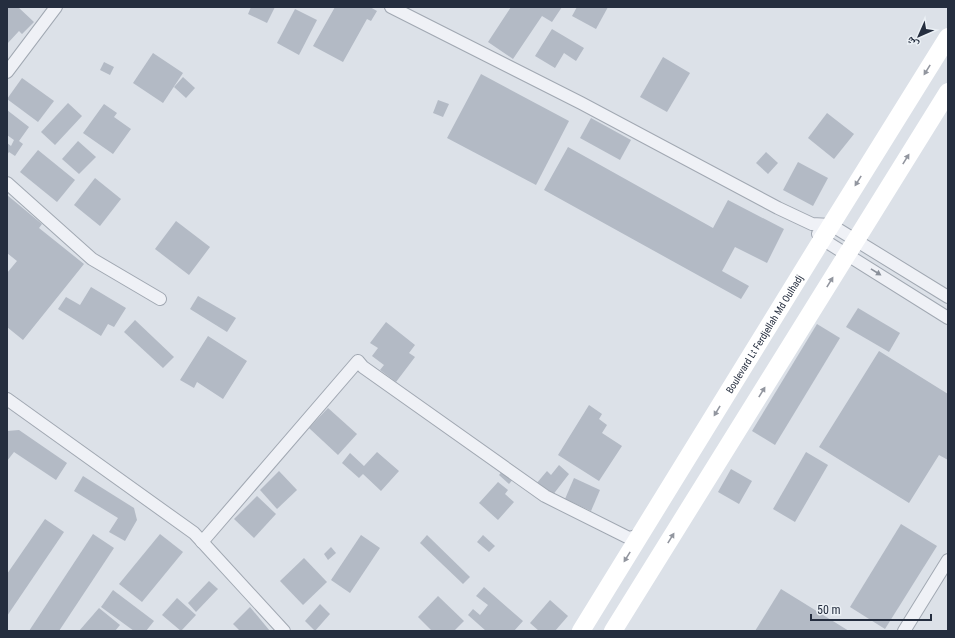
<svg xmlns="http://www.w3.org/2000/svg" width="955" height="638" font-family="'Roboto Condensed','Noto Naskh Arabic',sans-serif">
  <rect width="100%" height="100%" fill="#dce1e8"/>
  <g fill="#b3bac5">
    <path d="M7 7H18L34 22 22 34 19 31 7 44Z"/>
    <path d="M251 7H275L267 23 248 14Z"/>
    <path d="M335 7H370L377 11 371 21 367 19 343 62 313 46Z"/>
    <path d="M511 7H562L552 22 542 16 513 59 488 42Z"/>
    <path d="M577 7H608L596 29 572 16Z"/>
    <path d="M295 9 317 20 299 55 277 43Z"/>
    <path d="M552 29 584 48 576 61 564 53 555 68 535 56Z"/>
    <path d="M153 53 183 73 163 103 133 83Z"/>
    <path d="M663 57 690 73 667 112 640 97Z"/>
    <path d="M104 62 114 67 110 75 100 70Z"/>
    <path d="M481 74 569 121 536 185 447 138Z"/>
    <path d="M183 77 195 88 186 98 174 87Z"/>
    <path d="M22 78 54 101 38 122 7 99Z"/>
    <path d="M438 100 449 104 443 117 433 113Z"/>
    <path d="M68 103 82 116 55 145 41 132Z"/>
    <path d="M104 104 117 113 114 117 131 129 113 154 83 133Z"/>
    <path d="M7 110 29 127 19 141 23 144 15 156 9 152 7 155V143L11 146 14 140 7 135Z"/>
    <path d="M827 113 854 134 834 159 808 138Z"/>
    <path d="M591 118 631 140 620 160 580 138Z"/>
    <path d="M78 141 96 157 79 174 62 159Z"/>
    <path d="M568 147 713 228 728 200 784 229 767 263 735 247 722 271 749 286 741 299 544 190Z"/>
    <path d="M38 150 75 180 57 202 20 172Z"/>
    <path d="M766 152 778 163 768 174 756 163Z"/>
    <path d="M798 162 828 178 813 206 783 190Z"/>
    <path d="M95 178 121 199 100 226 74 205Z"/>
    <path d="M7 195 42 224 39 228 84 264 23 340 7 327V273L17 261 7 253Z"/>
    <path d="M176 221 210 247 189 275 155 249Z"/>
    <path d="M91 287 126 308 114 327 108 324 101 336 58 309 66 297 80 305Z"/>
    <path d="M198 296 236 318 227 332 190 309Z"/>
    <path d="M858 308 900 333 889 352 846 327Z"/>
    <path d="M135 320 174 357 163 368 124 332Z"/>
    <path d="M386 322 415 345 409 353 415 357 396 382 380 370 384 365 372 356 378 348 370 343Z"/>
    <path d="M817 324 840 338 775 445 752 431Z"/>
    <path d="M208 336 247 361 223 399 197 382 194 388 180 380Z"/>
    <path d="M879 351 948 394V460L939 455 909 503 819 447Z"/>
    <path d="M589 405 602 414 599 419 607 425 602 433 622 446 599 481 558 455Z"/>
    <path d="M328 408 357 434 338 455 309 428Z"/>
    <path d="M19 430 67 463 56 480 14 452 7 461V431Z"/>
    <path d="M377 452 399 471 381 491 363 474 359 478 342 463 350 453 364 466Z"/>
    <path d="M806 452 828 465 795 522 773 509Z"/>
    <path d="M559 465 569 474 552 496 536 484 547 471 551 475Z"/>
    <path d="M504 469 514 478 509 484 499 475Z"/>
    <path d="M731 469 752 481 739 504 718 492Z"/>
    <path d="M279 471 297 490 277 509 260 490Z"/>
    <path d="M83 476 134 508 137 520 125 541 109 532 118 518 74 491Z"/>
    <path d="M574 478 600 490 591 511 565 499Z"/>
    <path d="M498 482 508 490 505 494 514 502 498 520 479 503Z"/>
    <path d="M257 496 276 514 254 538 234 519Z"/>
    <path d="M45 519 64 532 7 616V574Z"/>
    <path d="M901 524 937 546 885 629 850 607Z"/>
    <path d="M93 534 114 548 59 631H29Z"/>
    <path d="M160 534 183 552 142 602 119 584Z"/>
    <path d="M361 535 380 548 350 593 331 580Z"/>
    <path d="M427 535 470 577 463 584 420 543Z"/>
    <path d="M483 535 495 546 489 552 477 542Z"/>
    <path d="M331 547 336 553 328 560 324 554Z"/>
    <path d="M304 558 327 582 303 605 280 581Z"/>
    <path d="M209 581 218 589 196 612 188 603Z"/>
    <path d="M484 587 523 621 514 631H486L468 615 473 609 480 615 488 605 476 596Z"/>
    <path d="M781 589 849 631H755Z"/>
    <path d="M113 590 154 621 146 631H134L101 607Z"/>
    <path d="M438 596 464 621 454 631H432L418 617Z"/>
    <path d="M177 598 196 615 181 631 162 615Z"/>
    <path d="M550 600 568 616 555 631H539L530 623Z"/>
    <path d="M320 604 330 614 315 631 305 621Z"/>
    <path d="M250 607 270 631H240L233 624Z"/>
    <path d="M99 608 120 625 115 631H79Z"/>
  </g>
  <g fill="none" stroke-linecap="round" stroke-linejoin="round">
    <g stroke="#a1a8b2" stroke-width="14">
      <g id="street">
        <path d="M391 7 581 103 778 208 812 224 831 225 948 297"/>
        <path d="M7 72 56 7"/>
        <path d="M7 183 92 259 160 299"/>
        <path d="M818 234 822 239 948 318"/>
        <path d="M7 399 194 533 284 631"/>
        <path d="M202 542 358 361 363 367 545 496 629 538 640 535"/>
        <path d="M904 631 948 560"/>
      </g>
    </g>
    <use href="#street" stroke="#eff1f6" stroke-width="12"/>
    <g stroke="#fff" stroke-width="18">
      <path id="s1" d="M581 631 831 225 948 37"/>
      <path d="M613 631 948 92"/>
    </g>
  </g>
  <defs><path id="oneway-solid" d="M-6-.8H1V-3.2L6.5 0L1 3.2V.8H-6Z"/></defs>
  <g fill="#92969f">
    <use href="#oneway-solid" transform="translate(927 70) rotate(122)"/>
    <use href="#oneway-solid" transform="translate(906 159) rotate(-58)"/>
    <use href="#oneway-solid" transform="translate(858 181) rotate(122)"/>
    <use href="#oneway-solid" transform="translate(830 282) rotate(-58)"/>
    <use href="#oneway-solid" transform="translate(762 392) rotate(-58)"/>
    <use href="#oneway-solid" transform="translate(717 411) rotate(121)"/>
    <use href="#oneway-solid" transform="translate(671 538) rotate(-58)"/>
    <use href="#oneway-solid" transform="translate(627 557) rotate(122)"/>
  </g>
  <use fill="#8a909a" href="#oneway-solid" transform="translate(876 272) rotate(32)"/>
  <g text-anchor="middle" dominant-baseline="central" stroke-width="3" stroke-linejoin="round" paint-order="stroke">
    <g font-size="10" fill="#252e3f" stroke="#ebf0f5">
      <text stroke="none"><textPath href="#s1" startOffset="349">Boulevard Lt Ferdjellah Md Oulhadj</textPath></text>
    </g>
  </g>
  <rect width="955" height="638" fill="none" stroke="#252e3f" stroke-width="16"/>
  <g transform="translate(919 36) rotate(225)" stroke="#ebf0f5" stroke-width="3" paint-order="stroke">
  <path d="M0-3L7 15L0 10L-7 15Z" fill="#252e3f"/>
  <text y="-6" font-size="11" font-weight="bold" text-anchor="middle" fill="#252e3f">ش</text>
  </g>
  <path d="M811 614v6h120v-6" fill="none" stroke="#252e3f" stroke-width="2"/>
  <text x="817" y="614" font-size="12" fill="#252e3f" stroke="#ebf0f5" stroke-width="3" paint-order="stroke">50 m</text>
</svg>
